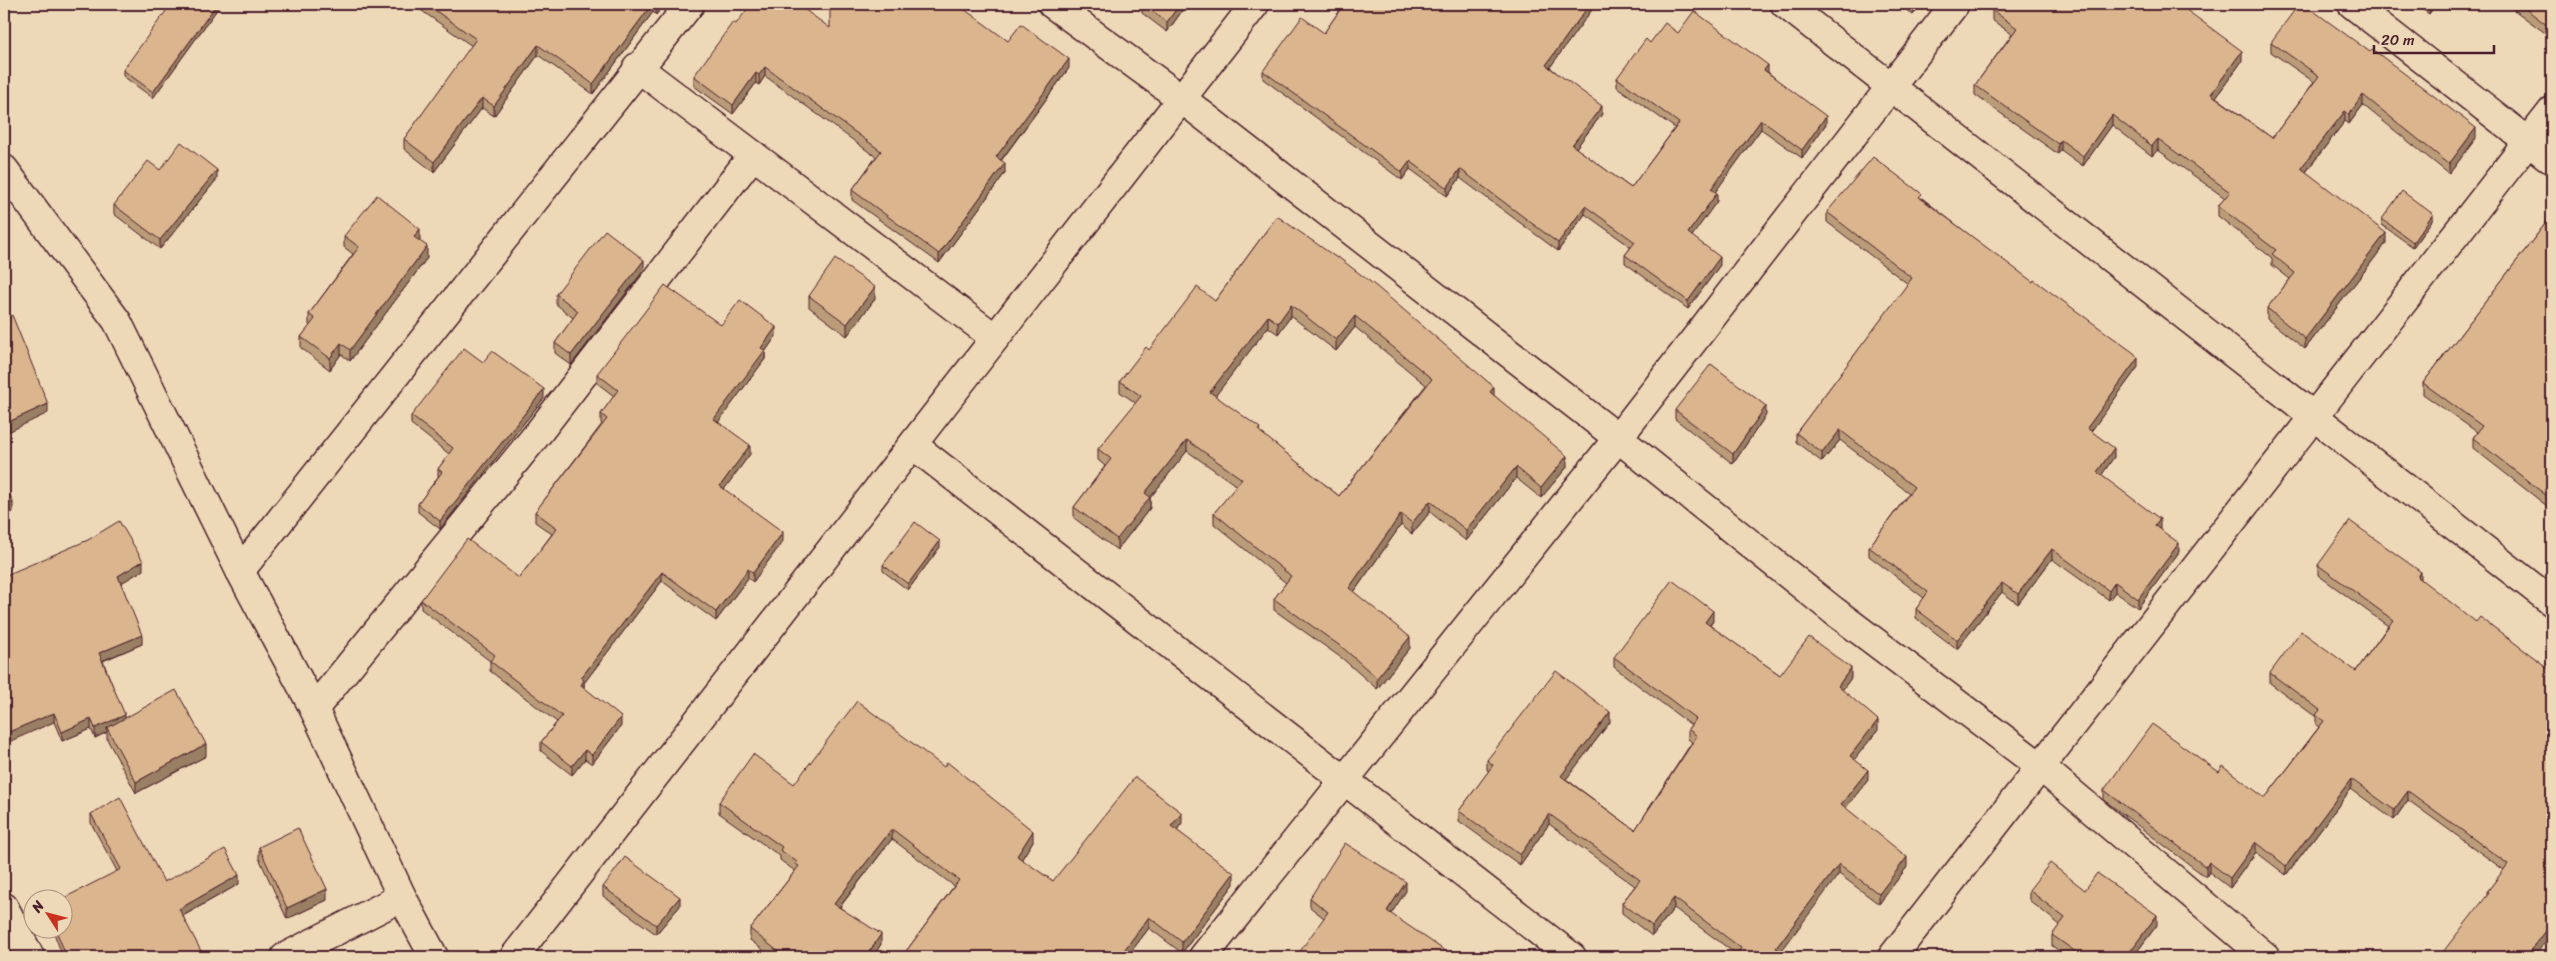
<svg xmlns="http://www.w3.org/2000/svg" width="2556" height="961" font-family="Sriracha,sans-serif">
  <rect width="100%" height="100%" fill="#edd8b7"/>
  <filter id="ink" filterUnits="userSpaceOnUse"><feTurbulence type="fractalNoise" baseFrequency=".02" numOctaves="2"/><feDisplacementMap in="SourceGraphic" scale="10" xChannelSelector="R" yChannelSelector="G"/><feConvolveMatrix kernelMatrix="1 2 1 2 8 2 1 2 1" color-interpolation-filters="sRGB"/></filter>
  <g filter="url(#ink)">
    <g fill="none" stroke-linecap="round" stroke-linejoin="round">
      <g stroke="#4a1f2b" stroke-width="31">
        <g id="street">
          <path d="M1052 4 1182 99 1618 438 1834 611 2041 767 2266 957"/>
          <path d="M1785 4 2552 602"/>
          <path d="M2352 4 2552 160"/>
          <path d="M637 67 995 338"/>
          <path d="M913 445 1572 957"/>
          <path d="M240 571 690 4"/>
          <path d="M314 709 539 432 753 155"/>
          <path d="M4 907 30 957"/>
          <path d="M285 957 402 897"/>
          <path d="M514 957 1255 4"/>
          <path d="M1203 957 1618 438 1955 4"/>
          <path d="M1892 957 2552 111"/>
        </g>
      </g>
      <g stroke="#4a1f2b" stroke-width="31">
        <path id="secondary" d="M4 169 117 321 240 571 314 709 402 897 434 957"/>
      </g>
      <use href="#street" stroke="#edd8b7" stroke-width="28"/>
      <use href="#secondary" stroke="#edd8b7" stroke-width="28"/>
    </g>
    <g fill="#bb9c79" stroke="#4a1f2b" fill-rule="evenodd">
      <path d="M218 4V8L153 98 123 76V70Z"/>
      <path d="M412 4H664L656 15 653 12 593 94 538 55 494 116 482 108 434 172 404 149V139L472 46Z"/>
      <path d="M1140 4H1187L1167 32 1142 13V5Z"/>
      <path d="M1344 4H1596L1550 67 1602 114 1576 148 1631 188 1675 128 1617 87V78L1650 43 1678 33 1768 72 1826 124 1802 158 1761 129 1715 192 1717 201 1691 236 1720 265 1688 309 1625 263V255L1631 247 1585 214 1558 251 1460 178 1447 196 1410 169 1402 180 1263 79V71L1324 33Z"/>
      <path d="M1898 4H1921L1913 15Z"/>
      <path d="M1996 4H2190L2186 10 2242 61 2216 97 2272 138 2314 82 2271 52V42L2476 138 2449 174 2363 105 2349 124 2345 121 2306 172 2386 243 2305 349 2267 319V308L2290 279 2272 265V258L2218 216V206L2225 198 2158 150 2152 156 2112 125 2083 166 2061 150 2058 154 1975 95V85L2012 34 1992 20V10Z"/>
      <path d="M2414 4H2436L2429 14Z"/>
      <path d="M2506 4H2552V29L2548 35Z"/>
      <path d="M736 24 830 28 1008 41 1069 68 1001 161 1005 173 939 263 852 200V190L876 157 765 76 759 85 756 83 733 114 694 86V76Z"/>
      <path d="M160 170 217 179 160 249 114 214V205Z"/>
      <path d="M1922 198 2138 367 2091 431 2114 457 2101 475 2160 528 2159 529 2179 552 2138 608 2115 592 2109 600 2052 559 2018 604 2002 592 1957 649 1916 618V609L1924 598 1869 556V547L1909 493 1840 440 1822 462 1796 442V433L1908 284 1827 222V212Z"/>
      <path d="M2552 215V510L2473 448V438L2477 432 2423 394V383Z"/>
      <path d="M1277 216 1494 395 1567 467 1541 498 1516 478 1466 541 1430 512 1412 534 1401 525 1354 592 1410 648 1377 689 1343 659 1274 610V599L1286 583 1214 524V513L1237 486 1187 451 1150 498V508L1117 550 1074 518V507L1105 466 1098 460V449L1136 403 1120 392V381L1149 350 1215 301ZM1291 316 1336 351 1355 327 1426 385 1339 496 1215 396 1268 327 1278 334Z"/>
      <path d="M2382 219H2433L2413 247 2382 225Z"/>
      <path d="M344 236 420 240V241L427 258 350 361 341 354 330 370 301 348V337L310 326 309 325V314L353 254 344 247Z"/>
      <path d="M644 270 571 365 555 353V343L573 318 556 304V294Z"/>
      <path d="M809 296 875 299 847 336 809 307Z"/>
      <path d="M721 325 776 336 765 352V359L718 422 750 454 724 489 783 541 753 582 748 578 716 621 662 581 584 683V688L621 726 592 764 585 759 572 775 541 751V742L557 722 490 671V661L421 609V600L519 578 552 534 535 522V512L602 424 601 423V414L614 396 597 383V374Z"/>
      <path d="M483 362 544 398 440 529 418 512V504L438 477V469L449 454 411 424V416Z"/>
      <path d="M1675 410 1766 415 1733 464 1675 419Z"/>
      <path d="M940 547 908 590 883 571V565Z"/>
      <path d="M2318 565 2421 579 2552 933 2487 896V892L2504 870 2408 800 2394 820 2351 789 2286 875 2256 852 2230 888 2209 872 2206 877 2104 800V790L2219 772 2265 798 2319 727 2316 725V717L2270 683V673L2356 671 2388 626 2318 575Z"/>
      <path d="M143 570 121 583 142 644 103 661 125 718 206 756 136 793 107 739V732L95 738 91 729 62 741 54 722 4 576Z"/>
      <path d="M1713 621 1710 626 1780 675 1851 678 1842 690 1878 730 1854 759 1868 780 1845 808 1907 867 1879 904 1839 874 1736 954 1674 908 1652 936 1622 913V903L1635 886 1549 824 1520 865 1459 821V811L1489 771 1487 770V760L1610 722 1566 779 1635 830 1692 742 1688 739V729L1691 725 1614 667V657Z"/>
      <path d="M794 784 1033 841 1021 860 1053 881 1182 823 1177 830 1234 884 1182 953 1149 928 1127 957H904V954L954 886 892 839 840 907 881 944 873 957H772L750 940V929L795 871 780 860V856L719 813V802Z"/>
      <path d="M91 814 164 882 239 884 183 916 201 957H63L52 928H62L117 871 91 823Z"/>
      <path d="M259 847 327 900 287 919 259 858Z"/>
      <path d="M603 887 680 906 656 934 603 896Z"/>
      <path d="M2029 890H2085L2157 925 2133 957H2068L2052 946V935L2060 925 2029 900Z"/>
      <path d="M1406 891 1391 913 1324 918 1310 907V898Z"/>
    </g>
    <g fill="#997f63" stroke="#4a1f2b">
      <path d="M217 4H218V8L153 98V92Z"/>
      <path d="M652 4H653V12L593 94V84Z"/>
      <path d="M656 4H664L656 15Z"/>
      <path d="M1180 4H1187L1167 32V22Z"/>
      <path d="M1590 4H1596L1546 73V65Z"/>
      <path d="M1916 4H1921L1913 15V7Z"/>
      <path d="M2183 4H2190L2181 16V6Z"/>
      <path d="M2429 4H2436L2429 14Z"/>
      <path d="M2552 20V29L2548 35V26Z"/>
      <path d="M538 45V55L494 116V106Z"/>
      <path d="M2242 51V61L2211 104V94Z"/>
      <path d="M1069 59V68L996 167V157Z"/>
      <path d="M1768 65V73L1764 70Z"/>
      <path d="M765 67V76L759 85V75Z"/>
      <path d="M756 73V83L733 114V105Z"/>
      <path d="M2363 95V105L2349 124V114Z"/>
      <path d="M482 98V108L434 172V162Z"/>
      <path d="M1602 106V114L1572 153V145Z"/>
      <path d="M2345 111V121L2301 178V168Z"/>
      <path d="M2112 115V125L2083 166V156Z"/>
      <path d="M1826 116V124L1802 158V150Z"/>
      <path d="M1761 120V129L1711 198V189Z"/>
      <path d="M2476 128V138L2449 174V164Z"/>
      <path d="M2158 139V150L2152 156V146Z"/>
      <path d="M2061 140V150L2058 154V144Z"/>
      <path d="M1410 161V169L1402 180V172Z"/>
      <path d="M1005 163V173L939 263V254Z"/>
      <path d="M1460 169V178L1447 196V188Z"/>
      <path d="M217 170V179L160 249V240Z"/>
      <path d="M1717 193V201L1688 242V233Z"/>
      <path d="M1585 206V214L1558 251V243Z"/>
      <path d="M2433 214V219L2413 247V242Z"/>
      <path d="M420 229V240L414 248V237Z"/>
      <path d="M2386 233V243L2305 349V339Z"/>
      <path d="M427 246V258L350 361V350Z"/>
      <path d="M1720 257V265L1688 309V301Z"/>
      <path d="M644 260V270L571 365V355Z"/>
      <path d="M875 287V299L847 336V324Z"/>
      <path d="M1291 305V316L1278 334V323Z"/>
      <path d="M1268 316V327L1210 403V392Z"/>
      <path d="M1355 316V327L1336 351V340Z"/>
      <path d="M776 327V336L765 352V359L714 428V419L761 348Z"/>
      <path d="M341 343V354L330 370V358Z"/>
      <path d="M2138 358V367L2087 437V428Z"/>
      <path d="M1494 387V398L1490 392Z"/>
      <path d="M544 389V398L440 529V521Z"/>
      <path d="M48 404V413L4 434V424Z"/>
      <path d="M1766 406V415L1733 464V454Z"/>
      <path d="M1840 430V440L1822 462V453Z"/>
      <path d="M1187 440V451L1150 498V508L1117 550V539L1145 493Z"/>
      <path d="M750 445V454L720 495V486Z"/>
      <path d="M2114 448V457L2097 482V472Z"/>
      <path d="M1567 456V467L1541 498V488Z"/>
      <path d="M1516 467V478L1466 541V530Z"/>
      <path d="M1430 501V512L1412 534V523Z"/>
      <path d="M13 502V512L4 517V507Z"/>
      <path d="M1401 514V525L1349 599V588Z"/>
      <path d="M2160 519V528L2155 535V526Z"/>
      <path d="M783 532V541L753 582V573Z"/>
      <path d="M940 541V547L908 590V584Z"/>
      <path d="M2179 543V552L2138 608V599Z"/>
      <path d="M2052 549V559L2018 604V594Z"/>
      <path d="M143 561V570L118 585V576Z"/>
      <path d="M748 569V578L716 621V612Z"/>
      <path d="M662 572V581L584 683V689L581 694V678Z"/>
      <path d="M2421 572V582L2418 577Z"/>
      <path d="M2115 582V592L2109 600V591Z"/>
      <path d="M2002 583V592L1957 649V640Z"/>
      <path d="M1713 611V621L1705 632V622Z"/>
      <path d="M142 635V644L99 662V653Z"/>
      <path d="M1410 637V648L1377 689V678Z"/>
      <path d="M1851 668V678L1838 696V686Z"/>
      <path d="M1610 712V722L1561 786V776Z"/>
      <path d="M54 713V722L4 744V734Z"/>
      <path d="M125 715V724L107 728V732L95 738V728Z"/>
      <path d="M621 717V726L592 764V755Z"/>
      <path d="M91 719V729L62 741V732Z"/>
      <path d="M1878 720V730L1850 765V756Z"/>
      <path d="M206 744V756L136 793V782Z"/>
      <path d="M585 750V759L572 775V766Z"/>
      <path d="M1868 770V780L1841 814V804Z"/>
      <path d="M2351 779V789L2286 875V866Z"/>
      <path d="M2408 791V800L2394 820V810Z"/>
      <path d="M1182 813V823L1171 837V826Z"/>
      <path d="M1549 814V824L1520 865V855Z"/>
      <path d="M892 829V839L834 914V904Z"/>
      <path d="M1033 831V841L1017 867V856Z"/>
      <path d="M2256 842V852L2230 888V878Z"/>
      <path d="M1907 857V867L1879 904V894Z"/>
      <path d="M2209 862V872L2206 877V867Z"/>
      <path d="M1839 864V874L1777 957 1776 948Z"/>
      <path d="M1234 873V884L1182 953V942Z"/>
      <path d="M239 875V884L179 918V909Z"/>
      <path d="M1406 882V891L1387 920V911Z"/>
      <path d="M327 889V900L287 919V908Z"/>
      <path d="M680 897V906L656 934V925Z"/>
      <path d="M1674 898V908L1652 936V926Z"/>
      <path d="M2157 915V925L2133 957H2126Z"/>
      <path d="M1149 917V928L1127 957H1119Z"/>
      <path d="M2552 923V933L2534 957H2526Z"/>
      <path d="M881 934V944L873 957H866Z"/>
      <path d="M201 951V957H190Z"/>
    </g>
    <g fill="#dab58d" stroke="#4a1f2b" fill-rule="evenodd">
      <path d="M171 4H217L153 92 123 70Z"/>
      <path d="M426 4H652L593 84 538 45 494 106 482 98 434 162 404 139 476 39Z"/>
      <path d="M751 4H797L830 28V4H957L1008 41 1021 24 1069 59 996 157 1005 163 939 254 852 190 881 151 765 67 759 75 756 73 733 105 694 76 733 22 736 24Z"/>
      <path d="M1142 4H1180L1167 22Z"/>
      <path d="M1344 4H1590L1546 65 1602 106 1572 145 1631 188 1679 123 1617 78 1646 39 1650 43 1665 23 1678 33 1694 11 1768 65 1764 70 1826 116 1802 150 1761 120 1711 189 1717 193 1688 233 1720 257 1688 301 1625 255 1635 242 1585 206 1558 243 1460 169 1447 188 1410 161 1402 172 1263 71 1302 17 1324 33Z"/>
      <path d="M1908 4H1916L1913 7Z"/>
      <path d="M1996 4H2183L2181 6 2242 51 2211 94 2272 138 2319 76 2271 42 2299 4H2304L2370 52 2372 49 2476 128 2449 164 2363 95 2349 114 2345 111 2301 168 2386 233 2305 339 2267 308 2295 273 2272 254 2276 250 2218 206 2230 192 2158 139 2152 146 2112 115 2083 156 2061 140 2058 144 1975 85 2017 28 1992 10Z"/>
      <path d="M2519 4H2552V20L2548 26Z"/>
      <path d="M181 142 217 170 160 240 114 205 148 161 160 170Z"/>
      <path d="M1873 157 1922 194 1919 197 2033 282 2034 280 2134 353 2138 358 2087 428 2114 448 2097 472 2160 519 2155 526 2179 543 2138 599 2115 582 2109 591 2052 549 2018 594 2002 583 1957 640 1916 609 1928 592 1869 547 1914 487 1840 430 1822 453 1796 433 1912 278 1827 212Z"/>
      <path d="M2402 191 2433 214 2413 242 2382 219Z"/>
      <path d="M377 195 420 229 414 237 427 246 350 350 341 343 330 358 301 337 315 319 309 314 359 247 344 236Z"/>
      <path d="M2552 215V500L2473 438 2482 426 2423 383Z"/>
      <path d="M1277 216 1337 258 1338 257 1377 287 1494 387 1490 392 1567 456 1541 488 1516 467 1466 530 1430 501 1412 523 1401 514 1349 588 1410 637 1377 678 1343 648 1274 599 1291 576 1214 513 1242 479 1187 440 1145 493 1150 497 1117 539 1074 507 1111 459 1098 449 1141 396 1120 381 1146 347 1149 350 1197 287 1215 301ZM1291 305 1336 340 1355 316 1432 379 1339 496 1259 431 1260 428 1210 392 1268 316 1278 323Z"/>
      <path d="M605 230 644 260 571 355 555 343 578 311 556 294Z"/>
      <path d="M835 259 875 287 847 324 809 296Z"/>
      <path d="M665 285 721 325 740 300 776 327 761 348 765 350 714 419 750 445 720 486 783 532 753 573 748 569 716 612 662 572 581 678 584 680 581 685 621 717 592 755 585 750 572 766 541 742 562 716 490 661 495 655 421 600 467 539 519 578 557 528 535 512 607 419 601 414 618 390 597 374Z"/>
      <path d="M12 315 48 404 4 424V319Z"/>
      <path d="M464 348 483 362 492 351 544 389 440 521 418 504 442 472 438 469 453 448 411 416Z"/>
      <path d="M1711 364 1766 406 1733 454 1675 410Z"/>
      <path d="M4 483 13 502 4 507Z"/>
      <path d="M119 521 143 561 118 576 142 635 99 653 125 715 95 728 91 719 62 732 54 713 4 734V576L88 540Z"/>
      <path d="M2350 521 2421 572 2418 577 2476 622 2480 617 2552 671V923L2526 957H2439L2489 893 2487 892 2508 864 2408 791 2394 810 2351 779 2286 866 2256 842 2230 878 2209 862 2206 867 2104 790 2152 724 2219 772 2223 766 2265 798 2324 721 2316 715 2320 710 2270 673 2301 631 2356 671 2393 620 2318 565Z"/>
      <path d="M915 522 940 541 908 584 883 565Z"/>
      <path d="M1672 580 1713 611 1705 622 1780 675 1809 637 1851 668 1838 686 1878 720 1850 756 1868 770 1841 804 1907 857 1879 894 1839 864 1776 948 1789 957H1734L1741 948 1674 898 1652 926 1622 903 1640 880 1549 814 1520 855 1459 811 1493 765 1487 760 1556 671 1610 712 1561 776 1635 830 1697 736 1688 729 1696 719 1614 657Z"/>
      <path d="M176 690 206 744 136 782 107 728Z"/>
      <path d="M857 701 944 767 947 762 1033 831 1017 856 1053 881 1135 777 1182 813 1171 826 1234 873 1182 942 1149 917 1119 957H908L904 954 959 880 892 829 834 904 881 934 866 957H785L750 929 799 866 796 864 797 862 780 850 782 847 719 802 753 754 794 784Z"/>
      <path d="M120 797 164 882 225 849 239 875 179 909 201 951 190 957H67L66 955 55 928H62V899L121 869 91 814Z"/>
      <path d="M298 828 327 889 287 908 259 847Z"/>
      <path d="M1345 843 1406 882 1387 911 1454 957H1296L1328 912 1310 898Z"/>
      <path d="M625 857 680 897 656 925 603 887Z"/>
      <path d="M2050 863 2085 890 2097 873 2157 915 2126 957H2083L2052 935 2065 918 2029 890Z"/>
    </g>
  </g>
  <rect width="2556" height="961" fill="none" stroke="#edd8b7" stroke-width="20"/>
  <rect x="10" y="10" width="2536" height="941" fill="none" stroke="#4a1f2b" stroke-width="2" filter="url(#ink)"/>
  <g transform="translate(48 914) rotate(306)"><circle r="24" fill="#edd8b7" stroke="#ac8e7f"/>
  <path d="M0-4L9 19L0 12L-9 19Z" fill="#c8321e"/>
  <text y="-8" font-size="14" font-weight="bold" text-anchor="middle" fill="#4a1f2b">N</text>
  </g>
  <path d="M2374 45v8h120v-8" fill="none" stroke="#4a1f2b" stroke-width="2.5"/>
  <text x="2381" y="45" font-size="15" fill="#4a1f2b" stroke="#edd8b7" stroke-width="4" paint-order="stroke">20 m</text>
</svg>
